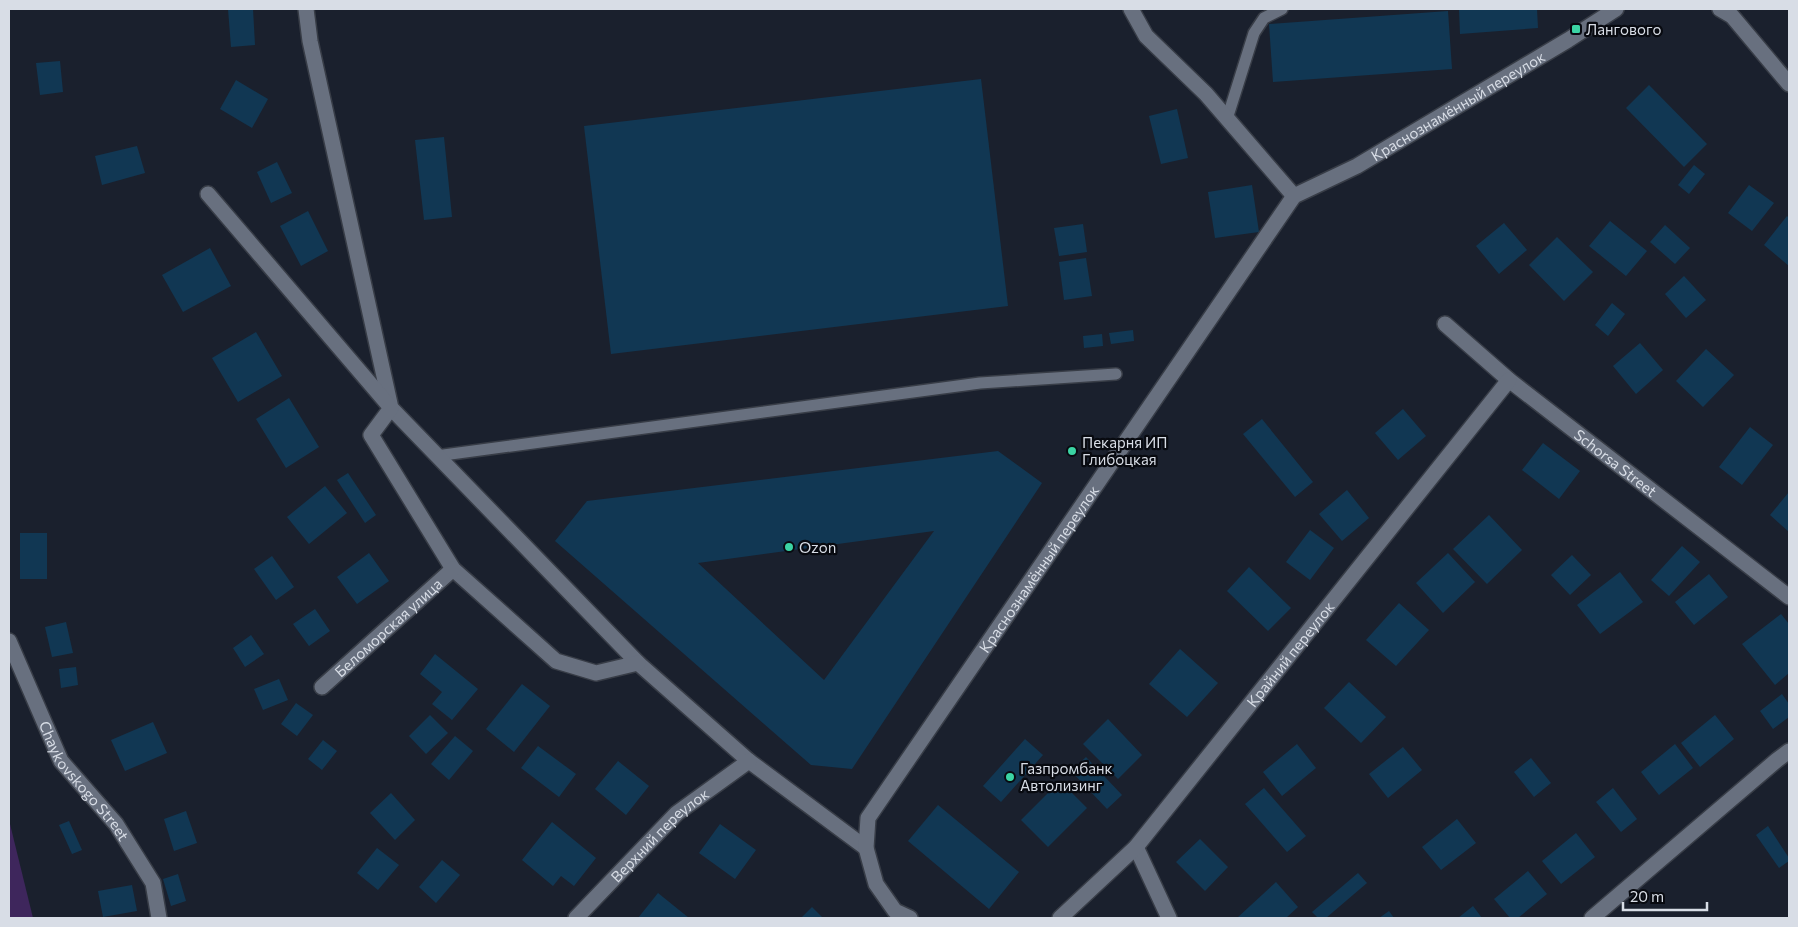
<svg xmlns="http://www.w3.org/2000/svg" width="1798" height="927" font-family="Commissioner,sans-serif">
  <rect width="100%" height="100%" fill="#1a202d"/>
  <path fill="#3e265c" d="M9 820 33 918H9Z"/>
  <g fill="#113753" fill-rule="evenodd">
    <path d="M228 9H253L255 45 231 47Z"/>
    <path d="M1459 9H1537L1538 28 1460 34Z"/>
    <path d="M1448 11 1452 69 1273 82 1269 24Z"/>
    <path d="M60 61 63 92 40 95 36 63Z"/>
    <path d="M981 79 1008 306 611 354 584 126Z"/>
    <path d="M236 80 268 99 252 128 220 109Z"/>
    <path d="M1649 85 1707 144 1684 167 1626 108Z"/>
    <path d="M1177 109 1188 158 1161 164 1149 116Z"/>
    <path d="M444 137 452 217 424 220 415 140Z"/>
    <path d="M137 146 145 173 102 185 95 156Z"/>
    <path d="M277 162 292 193 271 203 257 172Z"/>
    <path d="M1694 165 1705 174 1689 194 1678 185Z"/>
    <path d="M1252 185 1259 232 1215 238 1208 192Z"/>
    <path d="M1749 185 1774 203 1752 231 1728 213Z"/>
    <path d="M308 211 328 251 301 266 280 226Z"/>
    <path d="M1787 216 1789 218V266L1764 245Z"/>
    <path d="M1610 221 1647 251 1626 276 1589 246Z"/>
    <path d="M1504 223 1527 250 1499 274 1476 246Z"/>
    <path d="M1083 224 1087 252 1059 256 1054 228Z"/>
    <path d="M1665 225 1690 248 1675 264 1650 242Z"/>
    <path d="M1557 237 1593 272 1564 301 1529 265Z"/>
    <path d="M210 248 231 286 183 312 162 275Z"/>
    <path d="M1086 258 1092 296 1064 300 1059 262Z"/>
    <path d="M1684 276 1706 300 1686 318 1665 294Z"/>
    <path d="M1612 303 1625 314 1608 336 1595 325Z"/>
    <path d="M1133 330 1134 341 1111 344 1109 333Z"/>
    <path d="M256 332 282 376 238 402 212 358Z"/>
    <path d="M1102 334 1103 346 1084 348 1083 336Z"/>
    <path d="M1640 343 1663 370 1636 394 1613 366Z"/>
    <path d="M1706 349 1734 375 1703 407 1676 381Z"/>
    <path d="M289 398 319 447 286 468 256 419Z"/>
    <path d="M1403 409 1426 436 1398 460 1375 433Z"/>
    <path d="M1262 419 1313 482 1295 497 1243 434Z"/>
    <path d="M1750 427 1773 445 1742 485 1719 467Z"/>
    <path d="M1543 443 1580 471 1559 499 1522 470Z"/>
    <path d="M998 451 1042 483 852 769 811 765 555 541 587 501ZM934 531 824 680 698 563Z"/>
    <path d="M348 473 376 515 365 523 337 480Z"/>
    <path d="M325 486 347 513 309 544 287 517Z"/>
    <path d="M1347 490 1369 518 1342 541 1319 514Z"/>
    <path d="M1789 492V532L1770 515Z"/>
    <path d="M1489 515 1522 550 1487 584 1453 549Z"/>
    <path d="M1310 530 1334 548 1310 580 1286 562Z"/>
    <rect x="20" y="533" width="27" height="46"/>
    <path d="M1682 546 1700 562 1669 596 1651 580Z"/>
    <path d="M369 553 389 581 357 604 337 577Z"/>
    <path d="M1448 553 1475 582 1443 613 1416 583Z"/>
    <path d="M1572 555 1591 575 1570 595 1551 575Z"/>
    <path d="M272 556 294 587 276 600 254 569Z"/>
    <path d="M1249 567 1291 608 1268 631 1227 591Z"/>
    <path d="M1620 572 1643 602 1600 634 1577 605Z"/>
    <path d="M1709 574 1728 597 1694 625 1675 602Z"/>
    <path d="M1399 603 1429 630 1396 666 1366 640Z"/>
    <path d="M315 609 330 631 309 646 293 624Z"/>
    <path d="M1781 614 1789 624V673L1775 685 1742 644Z"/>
    <path d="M66 622 73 653 52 657 45 627Z"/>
    <path d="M251 635 264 654 245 667 233 648Z"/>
    <path d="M1180 649 1218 683 1187 717 1149 684Z"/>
    <path d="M435 654 478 689 452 720 432 704 442 692 420 674Z"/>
    <path d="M76 667 78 685 61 688 59 669Z"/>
    <path d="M279 679 288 700 263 710 254 689Z"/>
    <path d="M1349 682 1386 717 1361 743 1324 708Z"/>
    <path d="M522 684 550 706 514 752 486 729Z"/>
    <path d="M1782 694 1789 704V717L1773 729 1760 711Z"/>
    <path d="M296 703 313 715 297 736 281 724Z"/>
    <path d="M430 715 448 733 426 754 409 736Z"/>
    <path d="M1715 715 1734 739 1700 767 1681 743Z"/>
    <path d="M1108 719 1142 755 1118 779 1083 744Z"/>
    <path d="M153 722 167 753 125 771 111 740Z"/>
    <path d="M455 736 473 751 449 780 431 764Z"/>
    <path d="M1025 739 1043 755 1001 802 983 786Z"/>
    <path d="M323 740 337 751 322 770 308 759Z"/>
    <path d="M1297 744 1316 768 1282 796 1263 772Z"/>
    <path d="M1675 744 1693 768 1659 795 1641 772Z"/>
    <path d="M538 746 576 774 559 797 521 768Z"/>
    <path d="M1403 747 1422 770 1388 798 1369 774Z"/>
    <path d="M1086 757 1122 795 1107 809 1071 771Z"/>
    <path d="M1531 758 1551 783 1534 797 1514 772Z"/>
    <path d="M618 761 649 786 626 815 595 789Z"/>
    <path d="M1060 781 1087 808 1048 847 1021 820Z"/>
    <path d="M1264 788 1306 836 1287 852 1245 804Z"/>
    <path d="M1613 788 1637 819 1621 832 1596 802Z"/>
    <path d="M391 793 415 820 395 840 370 813Z"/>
    <path d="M938 805 1019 872 989 909 908 841Z"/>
    <path d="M186 811 197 843 174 851 164 819Z"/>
    <path d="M1457 819 1476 843 1441 870 1422 847Z"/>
    <path d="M69 821 82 850 72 854 59 825Z"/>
    <path d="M552 822 596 858 574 886 561 876 553 886 522 860Z"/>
    <path d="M720 824 756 850 735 879 699 853Z"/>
    <path d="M1768 826 1789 858V861L1779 868 1756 835Z"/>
    <path d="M1576 833 1595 857 1561 884 1542 861Z"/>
    <path d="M1200 839 1228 867 1205 891 1176 862Z"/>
    <path d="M377 848 399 865 378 890 357 873Z"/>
    <path d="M442 860 460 875 436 903 419 887Z"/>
    <path d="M1528 871 1547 894 1518 918H1510L1494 899Z"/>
    <path d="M1358 873 1367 883 1326 918H1318L1312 912Z"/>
    <path d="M178 874 186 901 171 906 163 879Z"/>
    <path d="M1276 882 1298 907 1286 918H1237Z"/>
    <path d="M132 885 137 911 103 917 98 891Z"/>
    <path d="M658 893 689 918H638Z"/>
    <path d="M1473 906 1482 918H1458Z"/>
    <path d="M812 907 823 918H801Z"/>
    <path d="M1389 911 1394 918H1379Z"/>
  </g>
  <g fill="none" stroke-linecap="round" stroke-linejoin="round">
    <g stroke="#383d47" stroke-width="14">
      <g id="service">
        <path d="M1227 119 1254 33 1264 18 1282 9"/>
        <path d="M436 456 980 383 1116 374"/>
      </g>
    </g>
    <g stroke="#383d47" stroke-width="18">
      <g id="minor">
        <path d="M306 9 310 41 391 408 638 663 749 761 866 848"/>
        <path d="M1131 9 1146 36 1206 94 1294 196"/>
        <path d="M208 194 391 408 371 435 453 569 556 661 596 673 638 663"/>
        <path id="s1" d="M1445 324 1509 380 1789 597"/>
        <path id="s2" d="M9 641 61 761 116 824 153 883 159 918"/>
        <path id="s3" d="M322 687 453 569"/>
        <path d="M1136 847 1169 918"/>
        <path id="s4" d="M576 918 677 813 749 761"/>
        <path id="s5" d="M1060 918 1136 847 1509 380"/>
        <path d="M1592 918 1777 760 1789 751"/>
      </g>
    </g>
    <g stroke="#383d47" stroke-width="18">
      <g id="tertiary">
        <path d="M1720 9 1732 16 1789 84"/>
        <path id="s6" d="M910 918 895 911 876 884 866 848 868 818 1294 196 1357 166 1568 40 1616 9"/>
      </g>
    </g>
    <use href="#service" stroke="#68707f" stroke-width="11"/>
    <use href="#minor" stroke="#68707f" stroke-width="15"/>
    <use href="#tertiary" stroke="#68707f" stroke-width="15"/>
  </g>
  <g fill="#3bd4a4" stroke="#080a10" stroke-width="2">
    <rect x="1571" y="24" width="10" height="10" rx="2.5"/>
    <circle cx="1072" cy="451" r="5"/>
    <circle cx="789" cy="547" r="5"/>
    <circle cx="1010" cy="777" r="5"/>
  </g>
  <g text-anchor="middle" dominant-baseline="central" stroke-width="4.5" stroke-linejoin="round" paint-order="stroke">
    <g font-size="15" fill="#d8dde6" stroke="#080a10" text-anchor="start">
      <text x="1586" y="29">Лангового</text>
      <text x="1082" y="442">Пекарня ИП<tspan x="1082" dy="17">Глибоцкая</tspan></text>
      <text x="799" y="547">Ozon</text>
      <text x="1020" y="768">Газпромбанк<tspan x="1020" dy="17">Автолизинг</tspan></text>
    </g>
    <g font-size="15" fill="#d8dde6" stroke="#080a10">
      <text stroke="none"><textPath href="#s6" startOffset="1058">Краснознамённый переулок</textPath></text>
      <text stroke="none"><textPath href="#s1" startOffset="220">Schorsa Street</textPath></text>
      <text stroke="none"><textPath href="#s6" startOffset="419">Краснознамённый переулок</textPath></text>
      <text stroke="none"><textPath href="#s3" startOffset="89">Беломорская улица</textPath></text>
      <text stroke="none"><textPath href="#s5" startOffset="351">Крайний переулок</textPath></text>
      <text stroke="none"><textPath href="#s2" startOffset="160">Chaykovskogo Street</textPath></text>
      <text stroke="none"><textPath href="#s4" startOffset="118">Верхний переулок</textPath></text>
    </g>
  </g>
  <rect width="1798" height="927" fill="none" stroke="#d8dde6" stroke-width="20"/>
  <path d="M1623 902v8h84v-8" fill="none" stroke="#d8dde6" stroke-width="2.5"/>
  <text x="1630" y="902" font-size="15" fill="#d8dde6" stroke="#080a10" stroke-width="4" paint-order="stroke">20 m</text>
</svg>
